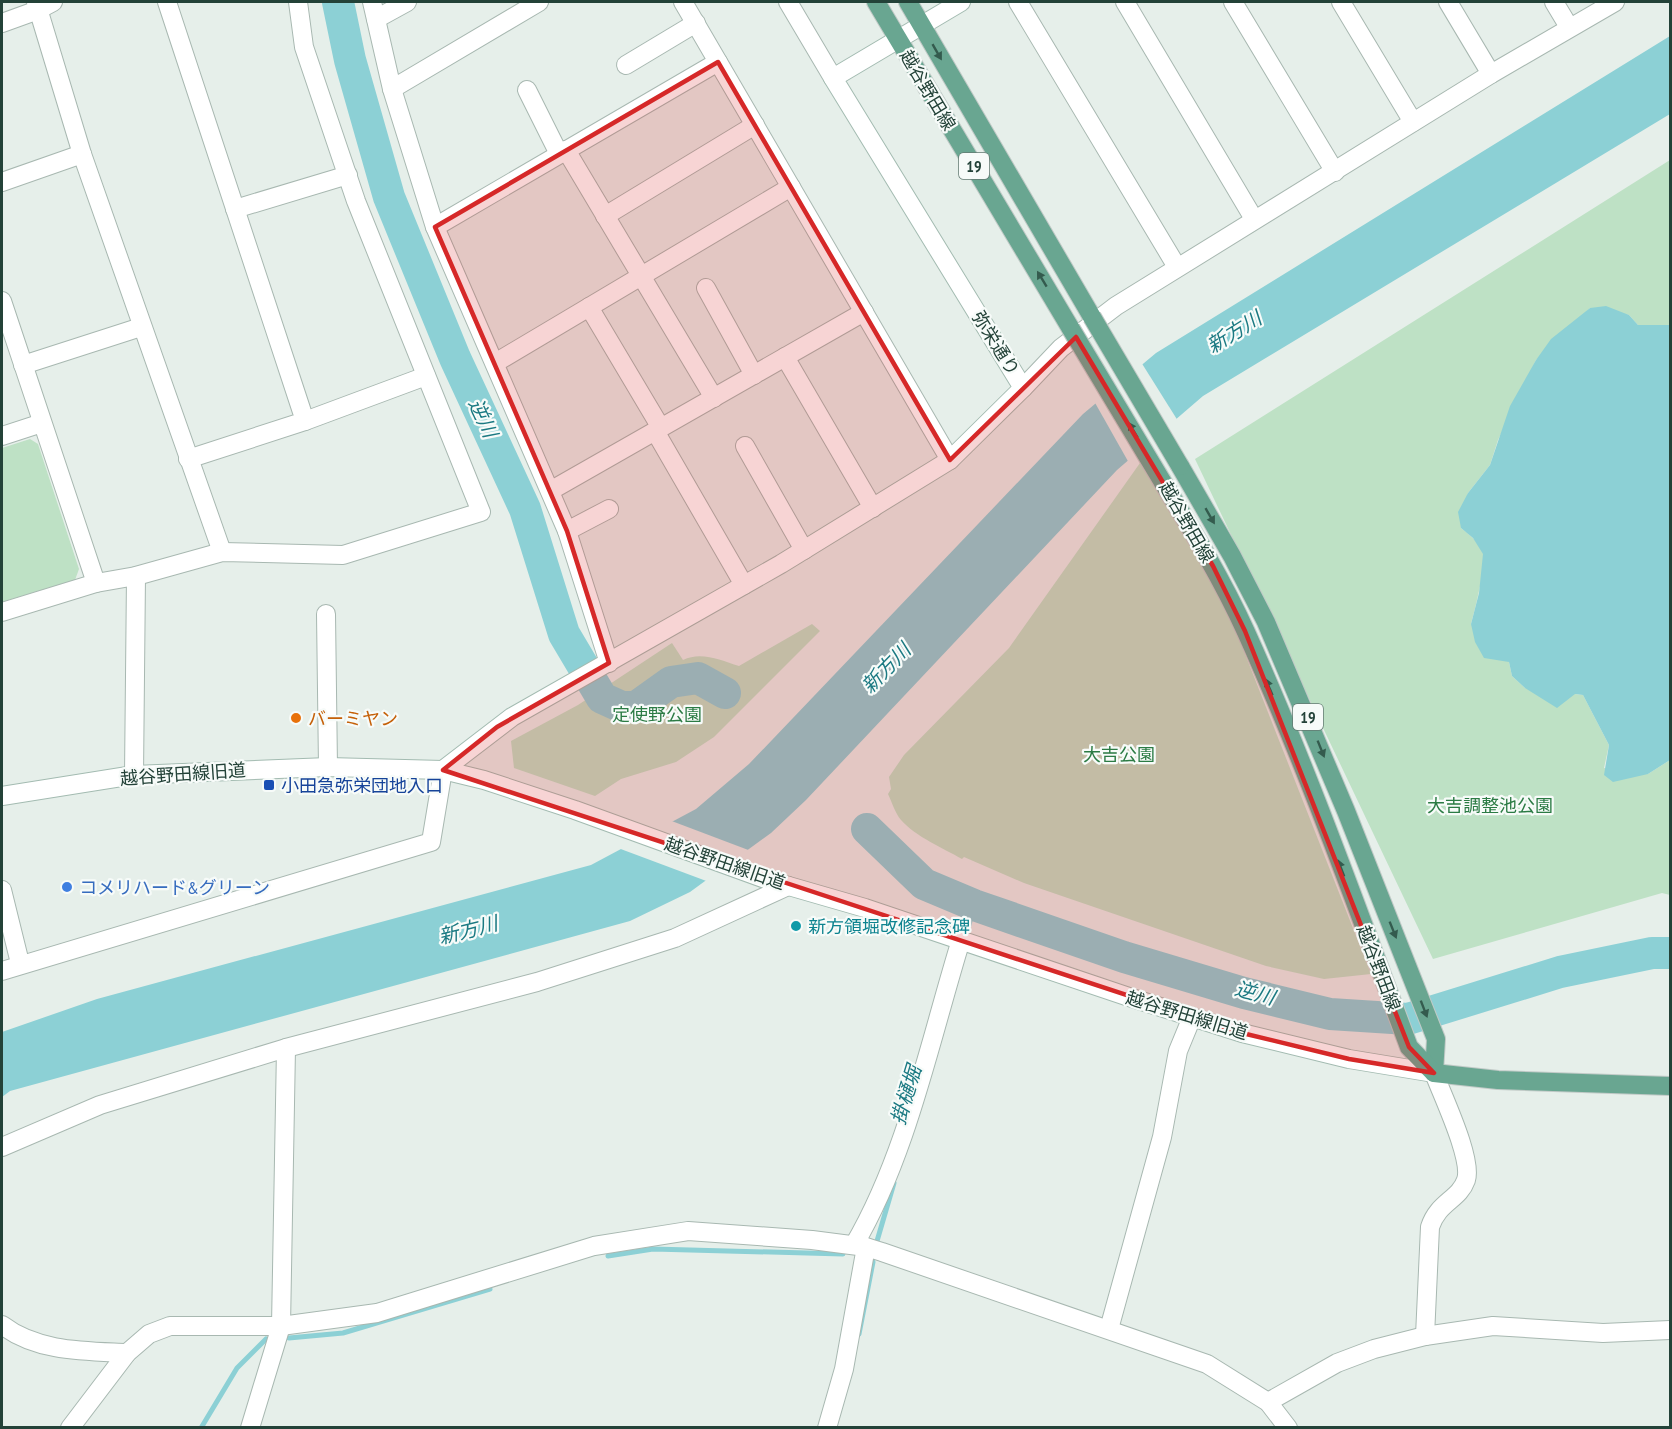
<svg xmlns="http://www.w3.org/2000/svg" width="1672" height="1429" font-family="'PT Sans Narrow','Noto Sans JP',sans-serif">
  <rect width="100%" height="100%" fill="#e6efea"/>
  <g fill="#bee1c5">
    <path d="M1670 160V325H1638L1629 315 1590 308 1536 360 1498 440 1490 465 1468 493 1461 528C1469 534 1480 543 1483 553 1486 567 1475 609 1471 624L1509 662 1512 676 1525 688 1583 695 1609 745 1604 768 1648 774 1670 760V895L1662 893 1433 959 1195 459Z"/>
    <path d="M30 439 38 444 79 569 75 580 2 602V448Z"/>
    <path d="M1140 463 1207 573 1236 631 1371 974 1324 979 1266 966 1024 883 964 857 962 859C943 848 916 837 901 820 895 813 892 802 888 794L891 789 889 777 904 755 1009 648Z"/>
    <path d="M812 624 820 631 714 737 676 762 621 779 595 796 514 768 511 741 578 705 672 643 683 660C701 651 720 660 739 666Z"/>
  </g>
  <g fill="#8cd0d5">
    <path d="M1670 36V114L1203 396 1117 470 806 800 771 833 690 892 630 921 10 1091 2 1097V1032L97 999 591 865 696 809 749 764 1083 414 1156 353Z"/>
    <path d="M1606 306 1629 315 1638 325H1670V760L1648 774 1613 782 1604 775 1609 745 1583 695 1575 694 1557 708 1525 688 1512 676 1509 662 1484 658 1475 642 1471 624 1479 593 1483 554 1473 538 1461 528 1458 512 1468 493 1490 465 1510 406 1536 360 1551 339 1590 308Z"/>
  </g>
  <g fill="#e6efea">
    <path d="M1141 362 1178 421 1129 463 1094 401Z"/>
    <path d="M669 820 751 851 709 882 618 848Z"/>
  </g>
  <g fill="none" stroke-linecap="round" stroke-linejoin="round">
    <g stroke="#8cd0d5" stroke-width="5">
      <path d="M968 929 974 905"/>
      <path d="M877 1241 894 1183"/>
      <path d="M608 1256 653 1249 843 1254"/>
      <path d="M859 1334 873 1262"/>
      <path d="M289 1338 343 1333 490 1289"/>
      <path d="M201 1428 237 1368 266 1339"/>
    </g>
    <g stroke="#8cd0d5" stroke-width="32">
      <path d="M338 2 350 60 389 197 455 358 525 509 564 634 602 698 622 707H636L671 682 698 678 725 693"/>
      <path d="M867 829 924 884 974 905 1124 957 1244 993 1330 1014 1408 1019 1560 972 1652 953H1670"/>
    </g>
    <g stroke="#a8b8b1" stroke-width="20">
      <g id="street">
        <path d="M36 2 82 154 222 552"/>
        <path d="M167 2 305 421 188 459"/>
        <path d="M372 2 392 89 435 227 567 531 609 663"/>
        <path d="M683 2 950 460"/>
        <path d="M788 2 833 78"/>
        <path d="M1018 2 1177 267"/>
        <path d="M1125 2 1254 219"/>
        <path d="M1233 2 1335 172"/>
        <path d="M1341 2 1413 122"/>
        <path d="M1448 2 1491 74"/>
        <path d="M1554 2 1569 27"/>
        <path d="M376 19 407 2"/>
        <path d="M2 23 38 10 53 2"/>
        <path d="M626 65 696 23"/>
        <path d="M392 89 539 2"/>
        <path d="M527 90 559 154"/>
        <path d="M566 150 714 398"/>
        <path d="M2 182 82 154"/>
        <path d="M235 209 348 175"/>
        <path d="M605 216 755 125"/>
        <path d="M435 227 718 62"/>
        <path d="M706 288 754 375"/>
        <path d="M2 301 96 583"/>
        <path d="M589 307 661 428"/>
        <path d="M785 357 873 508"/>
        <path d="M495 363 791 187"/>
        <path d="M23 365 141 327"/>
        <path d="M1023 388 1061 348 1116 306 1491 74 1615 2"/>
        <path d="M305 421 426 376"/>
        <path d="M655 431 744 585"/>
        <path d="M2 436 42 423"/>
        <path d="M745 446 804 550"/>
        <path d="M550 491 864 312"/>
        <path d="M567 531 609 509"/>
        <path d="M2 612 96 583 136 576 222 552 343 555 481 512 356 201 304 47 298 2"/>
        <path d="M326 614 328 767"/>
        <path d="M134 775 136 576"/>
        <path d="M2 890 20 963"/>
        <path d="M2 971 431 842 443 770"/>
        <path d="M2 1147 100 1105 286 1048 537 982 675 938 788 886"/>
        <path d="M854 1245C907 1155 930 1040 961 940"/>
        <path d="M2 1325C37 1352 85 1351 127 1353"/>
        <path d="M1109 1329 1162 1137 1178 1051 1192 1017"/>
        <path d="M1425 1336 1430 1227C1438 1202 1459 1200 1466 1180 1473 1159 1442 1095 1434 1073"/>
        <path d="M1268 1402 1337 1363 1374 1349 1425 1336 1493 1326 1603 1333 1670 1330"/>
        <path d="M70 1428 127 1353 149 1334 170 1326H281L377 1313 594 1246 688 1231 812 1240 866 1247 882 1252 1207 1364 1268 1402 1288 1428"/>
        <path d="M250 1428 281 1326 286 1048"/>
        <path d="M827 1428 844 1369 866 1247"/>
      </g>
    </g>
    <g stroke="#a3bbb1" stroke-width="20">
      <g id="secondary">
        <path d="M443 770 512 717 781 564 950 460 1023 388 833 78 961 2"/>
        <path d="M2 796 134 775 328 767 443 770 484 780 575 810 768 880 865 908 1129 997 1242 1033 1349 1059 1434 1073"/>
      </g>
    </g>
    <g stroke="#c1cac7" stroke-width="20">
      <g id="primary">
        <path d="M876 2 1071 329"/>
        <path d="M908 2 1092 317"/>
        <path d="M1180 466 1232 556 1266 622 1346 811 1436 1039 1434 1073"/>
        <path d="M1162 481C1192 530 1222 579 1246 632 1307 767 1357 908 1409 1047L1434 1073 1498 1080 1670 1086"/>
      </g>
    </g>
    <use href="#street" stroke="#fff" stroke-width="18"/>
    <use href="#secondary" stroke="#fff" stroke-width="18"/>
    <use href="#primary" stroke="#69a691" stroke-width="18"/>
    <g stroke="#c1cac7" stroke-width="20" stroke-linecap="butt">
      <g id="primary-bridge">
        <path d="M1092 317 1180 466"/>
        <path d="M1071 329 1162 481"/>
      </g>
    </g>
    <use href="#primary-bridge" stroke="#69a691" stroke-width="18"/>
  </g>
  <defs><path id="oneway-solid" d="M-6-.8H1V-3.2L6.5 0L1 3.2V.8H-6Z" transform="scale(1.5)"/></defs>
  <g fill="#345b4e">
    <use href="#oneway-solid" transform="translate(937 52) rotate(60)"/>
    <use href="#oneway-solid" transform="translate(1042 279) rotate(-121)"/>
    <use href="#oneway-solid" transform="translate(1133 430) rotate(-121)"/>
    <use href="#oneway-solid" transform="translate(1210 516) rotate(60)"/>
    <use href="#oneway-solid" transform="translate(1269 687) rotate(-113)"/>
    <use href="#oneway-solid" transform="translate(1321 749) rotate(68)"/>
    <use href="#oneway-solid" transform="translate(1341 868) rotate(-111)"/>
    <use href="#oneway-solid" transform="translate(1393 930) rotate(68)"/>
    <use href="#oneway-solid" transform="translate(1424 1009) rotate(69)"/>
  </g>
  <path fill="#d62828" fill-opacity="0.2" stroke="#d62828" stroke-width="4.5" stroke-linejoin="round" d="M718 62 950 460 1076 337 1213 566 1245 631 1409 1047 1434 1073 1349 1059 1242 1033 443 770 497 727 609 663 567 531 435 227Z"/>
  <circle fill="#e8710a" stroke="#f7fbf9" stroke-width="2" cx="296" cy="718" r="6"/>
  <rect fill="#1a4fb4" stroke="#f7fbf9" stroke-width="2" x="263" y="779" width="12" height="12" rx="3"/>
  <circle fill="#3f7fe0" stroke="#f7fbf9" stroke-width="2" cx="67" cy="887" r="6"/>
  <circle fill="#0f9aa8" stroke="#f7fbf9" stroke-width="2" cx="796" cy="926" r="6"/>
  <g text-anchor="middle" dominant-baseline="central" stroke-width="4.5" stroke-linejoin="round" paint-order="stroke">
    <g fill="#f7fbf9" stroke="#637a72" stroke-width="1.5">
      <rect x="959" y="153" width="30" height="26" rx="4.5"/>
      <rect x="1293" y="704" width="30" height="26" rx="4.5"/>
    </g>
    <g font-size="16" font-weight="bold" fill="#234238">
      <text x="974" y="166">19</text>
      <text x="1308" y="717">19</text>
    </g>
    <g font-size="18" fill="#234238" stroke="#f7fbf9">
      <text transform="translate(928 90) rotate(59)">越谷野田線</text>
      <text transform="translate(996 343) rotate(58)">弥栄通り</text>
      <text transform="translate(1187 522) rotate(60)">越谷野田線</text>
      <text transform="translate(183 774) rotate(-4)">越谷野田線旧道</text>
      <text transform="translate(725 863) rotate(19)">越谷野田線旧道</text>
      <text transform="translate(1379 968) rotate(69)">越谷野田線</text>
      <text transform="translate(1187 1015) rotate(17)">越谷野田線旧道</text>
    </g>
    <g font-size="18" fill="#2b7b44" stroke="#f7fbf9">
      <text x="657" y="714">定使野公園</text>
      <text x="1119" y="754">大吉公園</text>
      <text x="1490" y="805">大吉調整池公園</text>
    </g>
    <g font-size="18" fill="#c56008" stroke="#f7fbf9" text-anchor="start">
      <text x="308" y="718">バーミヤン</text>
    </g>
    <g font-size="18" fill="#164399" stroke="#f7fbf9" text-anchor="start">
      <text x="281" y="785">小田急弥栄団地入口</text>
    </g>
    <g font-size="18" fill="#366cbe" stroke="#f7fbf9" text-anchor="start">
      <text x="79" y="887">コメリハード&amp;グリーン</text>
    </g>
    <g font-size="18" fill="#0d838f" stroke="#f7fbf9" text-anchor="start">
      <text x="808" y="926">新方領堀改修記念碑</text>
    </g>
    <g font-size="20" font-style="italic" fill="#1a7982" stroke="#f7fbf9">
      <text transform="translate(1234 332) rotate(-32)">新方川</text>
      <text transform="translate(483 418) rotate(65)">逆川</text>
      <text transform="translate(886 668) rotate(-46)">新方川</text>
      <text transform="translate(468 930) rotate(-14)">新方川</text>
      <text transform="translate(1255 993) rotate(15)">逆川</text>
      <text transform="translate(906 1095) rotate(-73)">掛樋堀</text>
    </g>
  </g>
  <rect width="1672" height="1429" fill="none" stroke="#234238" stroke-width="6"/>
</svg>
